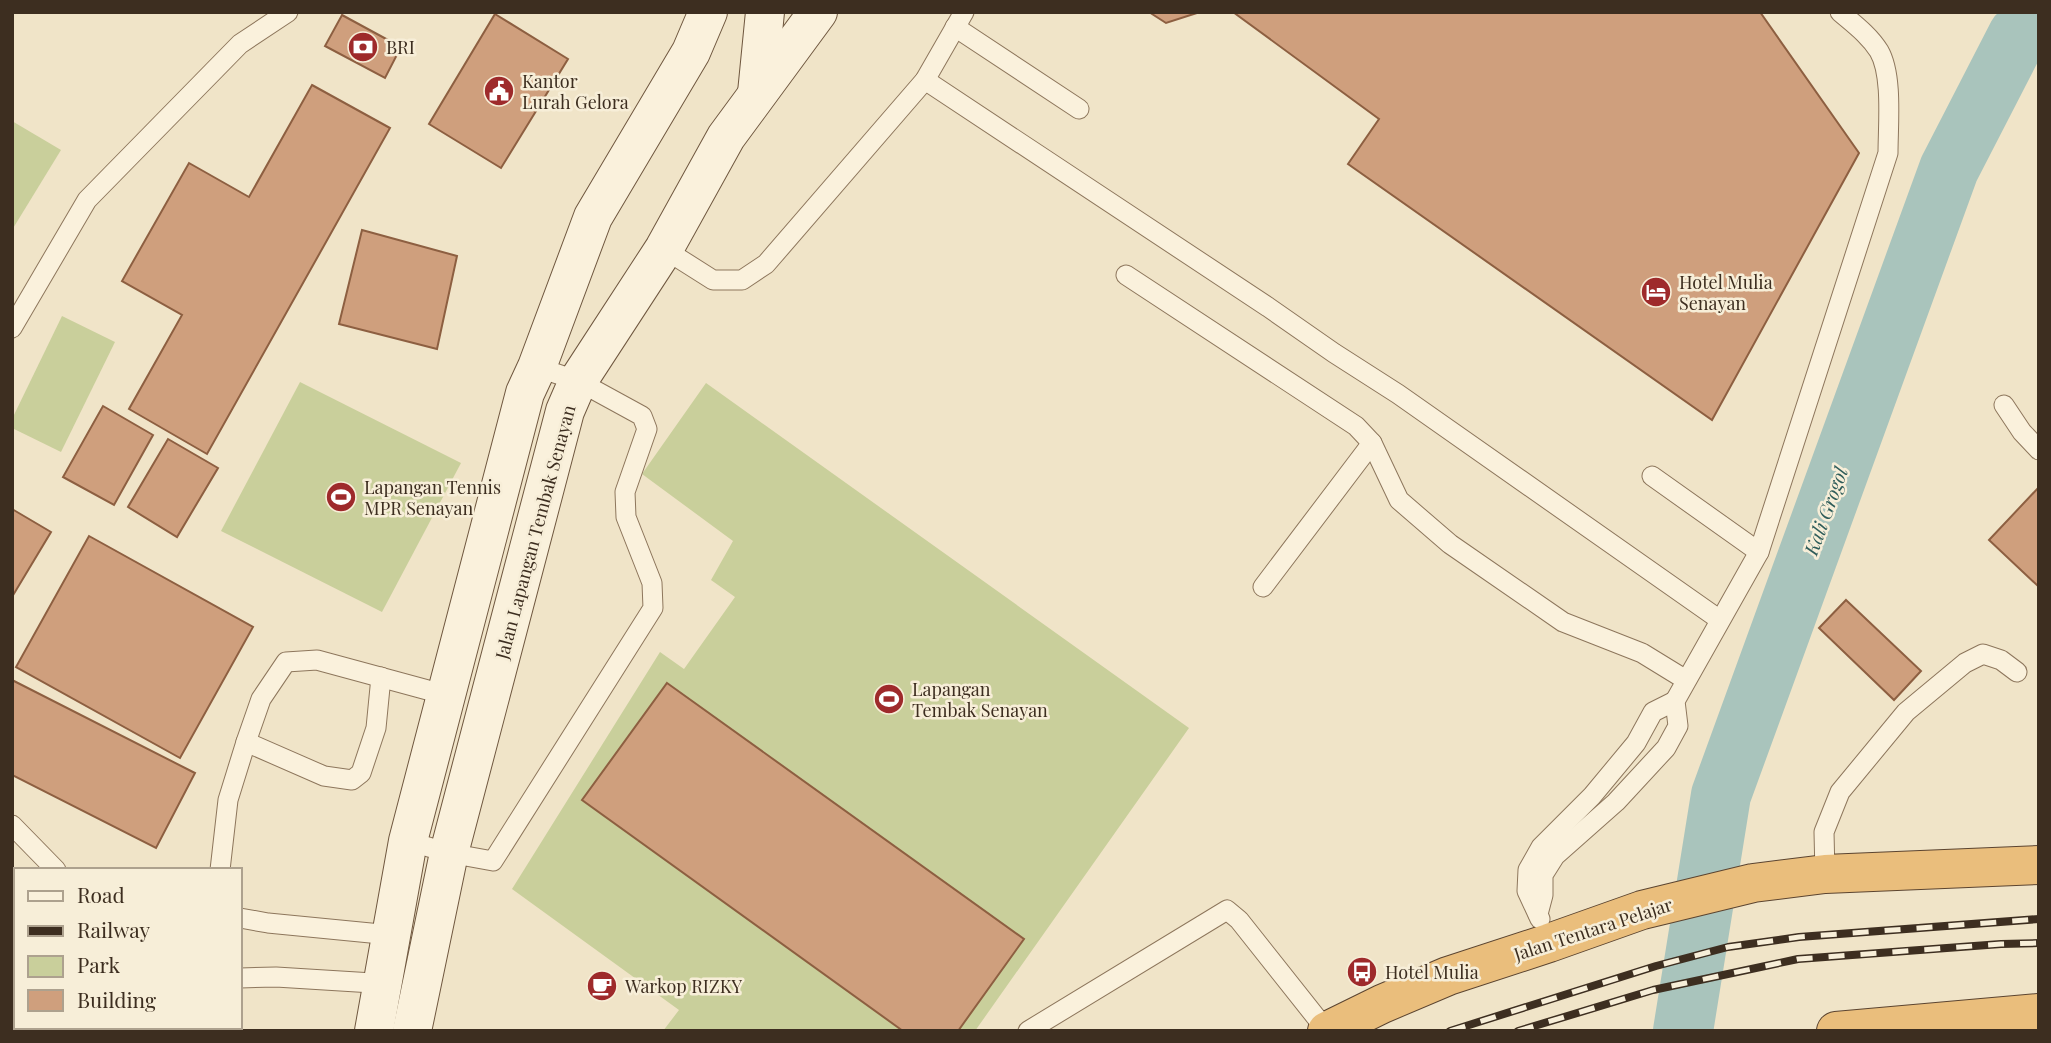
<svg xmlns="http://www.w3.org/2000/svg" width="2051" height="1043" font-family="'Playfair Display',serif">
  <rect width="100%" height="100%" fill="#f0e4c8"/>
  <g fill="#c9cf9b">
    <path d="M12 121 61 150 12 230Z"/>
    <path d="M62 316 115 342 61 452 12 428V419Z"/>
    <path d="M300 382 461 463 382 612 221 531Z"/>
    <path d="M706 383 1189 728 975 1031H663L679 1010 512 889 660 652 684 669 735 597 711 580 733 541 642 474Z"/>
  </g>
  <g fill="none" stroke-linecap="round" stroke-linejoin="round">
    <path stroke="#a9c4bc" stroke-width="60" d="M1683 1031 1721 795 1949 169 2018 35 2039 19"/>
  </g>
  <g fill="#cf9f7d" stroke="#8d5f41" stroke-width="2">
    <path d="M1149 12H1200L1166 23Z"/>
    <path d="M1233 12H1760L1859 153 1712 420 1348 164 1379 119Z"/>
    <path d="M495 14 568 59 501 168 429 124Z"/>
    <path d="M342 15 401 47 385 78 325 46Z"/>
    <path d="M312 85 390 128 207 454 129 409 182 315 122 281 189 163 249 197Z"/>
    <path d="M362 230 457 256 437 349 339 324Z"/>
    <path d="M103 406 153 435 114 505 63 477Z"/>
    <path d="M168 439 218 468 177 537 128 507Z"/>
    <path d="M2039 487V587L1989 540Z"/>
    <path d="M12 509 51 532 12 597Z"/>
    <path d="M89 536 253 627 180 758 16 667Z"/>
    <path d="M1846 600 1921 671 1894 700 1819 628Z"/>
    <path d="M12 680 195 773 156 848 12 775Z"/>
    <path d="M667 683 1024 939 958 1031H903L582 800Z"/>
  </g>
  <g fill="none" stroke-linecap="round" stroke-linejoin="round">
    <g stroke="#8d765c" stroke-width="21">
      <g id="service">
        <path d="M955 27 1079 109"/>
        <path d="M925 80 1268 307 1334 353 1398 394 1720 620"/>
        <path d="M664 249 713 280H742L766 264 925 80 964 12"/>
        <path d="M1126 275 1356 426 1372 443 1399 500 1450 544 1563 622 1642 653 1686 680"/>
        <path d="M12 328 87 200 240 44 288 12"/>
        <path d="M2004 405 2022 432 2039 450"/>
        <path d="M1652 476 1759 552"/>
        <path d="M1263 587 1372 443"/>
        <path d="M246 742 324 776 352 780 361 773 376 728 381 677"/>
        <path d="M12 825 56 870"/>
        <path d="M408 841 449 853 493 861 653 608 652 583 626 517 625 492 647 429 642 416 578 381 537 367"/>
        <path d="M220 870 228 800 246 742 261 699 286 662 317 660 446 695"/>
        <path d="M1825 874 1824 832 1840 792 1906 712 1965 663 1983 654 2001 660 2017 672"/>
        <path d="M12 890H16"/>
        <path d="M1538 914 1543 895V875L1555 856 1616 802 1666 748 1678 726 1675 701 1759 552 1888 153C1888 125 1893 75 1879 51 1869 35 1854 24 1840 12"/>
        <path d="M240 918 268 923 391 935 399 934"/>
        <path d="M1540 919 1527 891 1528 870 1541 847 1592 796 1636 743 1653 712 1675 701"/>
        <path d="M12 977 16 978"/>
        <path d="M240 978 276 977 389 984"/>
        <path d="M82 1031 86 1027"/>
        <path d="M1028 1031 1227 910 1239 920 1327 1031"/>
      </g>
    </g>
    <g stroke="#6f573f" stroke-width="40">
      <g id="secondary">
        <path d="M757 93 765 12"/>
        <path d="M374 1031 408 841 525 393 537 367 593 217 691 52 708 12"/>
        <path d="M412 1031 449 853 565 411 578 381 664 249 726 137 818 12"/>
      </g>
    </g>
    <g stroke="#5b4430" stroke-width="40">
      <g id="trunk">
        <path d="M1327 1031 1382 1004 1448 976 1549 943 1642 910 1753 883 1825 874 2039 865"/>
        <path d="M1836 1031 2039 1013"/>
      </g>
    </g>
    <use href="#service" stroke="#faf1dc" stroke-width="19"/>
    <use href="#secondary" stroke="#faf1dc" stroke-width="38"/>
    <use href="#trunk" stroke="#eabe7c" stroke-width="38"/>
    <g stroke="#3d2e20" stroke-width="8">
      <g id="rail">
        <path d="M1450 1031 1656 966 1728 947 1799 937 2039 919"/>
        <path d="M1518 1031 1653 990 1798 959 2001 944 2039 943"/>
      </g>
    </g>
    <use href="#rail" stroke="#f7eed8" stroke-width="5" stroke-dasharray="16" stroke-linecap="butt"/>
  </g>
  <defs>
    <g id="bank-disc" transform="scale(1.575)"><circle r="9.5" fill="#9e2a2b" stroke="#f7eed8"/><path d="M-6-4H6V4H-6ZM0-2.3a2.3 2.3 0 1 0 0 4.6a2.3 2.3 0 1 0 0-4.6Z" fill="#fff"/></g>
    <g id="civic-disc" transform="scale(1.575)"><circle r="9.5" fill="#9e2a2b" stroke="#f7eed8"/><path d="M-.6-6.5H3V-4.5H.6V-3L4-1V1h2V6H-6V1h2V-1L-.6-3ZM-1.2 2.5V6h2.4V2.5Z" fill="#fff"/></g>
    <g id="hotel-disc" transform="scale(1.575)"><circle r="9.5" fill="#9e2a2b" stroke="#f7eed8"/><path d="M-6-4.5h1.5V1H6V5H4.5V3h-9V5H-6ZM-4 0a1.8 1.8 0 1 1 3.6 0ZM.5 0V-2.5h3Q6-2.5 6 0Z" fill="#fff"/></g>
    <g id="stadium-disc" transform="scale(1.575)"><circle r="9.5" fill="#9e2a2b" stroke="#f7eed8"/><path d="M0-5a6.5 5 0 1 0 0 10a6.5 5 0 1 0 0-10ZM-3.5-1.8h7v3.6h-7Z" fill="#fff"/></g>
    <g id="bus-disc" transform="scale(1.575)"><circle r="9.5" fill="#9e2a2b" stroke="#f7eed8"/><path d="M-5-6H5V4H4V6H2V4H-2V6H-4V4H-5ZM-3.5-4V0h7V-4ZM-3.5 1.2v1.5H-2V1.2ZM2 1.2v1.5H3.5V1.2Z" fill="#fff"/></g>
    <g id="cafe-disc" transform="scale(1.575)"><circle r="9.5" fill="#9e2a2b" stroke="#f7eed8"/><path d="M-5.5-4.5H6V0H3Q3 3.5 0 3.5H-2.5Q-5.5 3.5-5.5 0ZM3-3.2v2h1.7v-2ZM-6 4.5H4V6H-6Z" fill="#fff"/></g>
  </defs>
  <g fill-rule="evenodd">
    <use href="#bank-disc" x="363" y="47"/>
    <use href="#civic-disc" x="499" y="91"/>
    <use href="#hotel-disc" x="1656" y="292"/>
    <use href="#stadium-disc" x="341" y="497"/>
    <use href="#stadium-disc" x="889" y="699"/>
    <use href="#bus-disc" x="1362" y="972"/>
    <use href="#cafe-disc" x="602" y="986"/>
  </g>
  <g text-anchor="middle" dominant-baseline="central" stroke-width="5" stroke-linejoin="round" paint-order="stroke">
    <g font-size="18" fill="#3d2e20" stroke="#f7eed8" text-anchor="start">
      <text x="386" y="47">BRI</text>
      <text x="522" y="81">Kantor<tspan x="522" dy="21">Lurah Gelora</tspan></text>
      <text x="1679" y="282">Hotel Mulia<tspan x="1679" dy="21">Senayan</tspan></text>
      <text x="364" y="487">Lapangan Tennis<tspan x="364" dy="21">MPR Senayan</tspan></text>
      <text x="912" y="689">Lapangan<tspan x="912" dy="21">Tembak Senayan</tspan></text>
      <text x="1385" y="972">Hotel Mulia</text>
      <text x="625" y="986">Warkop RIZKY</text>
    </g>
    <g font-size="18" fill="#3d2e20" stroke="#f7eed8">
      <text transform="translate(535 532) rotate(-75)">Jalan Lapangan Tembak Senayan</text>
      <text transform="translate(1593 929) rotate(-18)">Jalan Tentara Pelajar</text>
    </g>
    <g font-size="19" font-style="italic" fill="#2f5d5a" stroke="#f7eed8">
      <text transform="translate(1825 511) rotate(-70)">Kali Grogol</text>
    </g>
  </g>
  <rect width="2051" height="1043" fill="none" stroke="#3d2e20" stroke-width="28"/>
  <rect x="14" y="868" width="228" height="161" fill="#f7eed8" stroke="#ada18e" stroke-width="2"/>
  <rect x="28" y="891" width="35" height="10" fill="#faf1dc" stroke="#ada18e" stroke-width="2"/>
  <text x="77" y="903" font-size="21" fill="#3d2e20">Road</text>
  <rect x="28" y="926" width="35" height="10" fill="#3d2e20" stroke="#ada18e" stroke-width="2"/>
  <text x="77" y="938" font-size="21" fill="#3d2e20">Railway</text>
  <rect x="28" y="956" width="35" height="21" fill="#c9cf9b" stroke="#ada18e" stroke-width="2"/>
  <text x="77" y="973" font-size="21" fill="#3d2e20">Park</text>
  <rect x="28" y="990" width="35" height="21" fill="#cf9f7d" stroke="#ada18e" stroke-width="2"/>
  <text x="77" y="1008" font-size="21" fill="#3d2e20">Building</text>
</svg>
